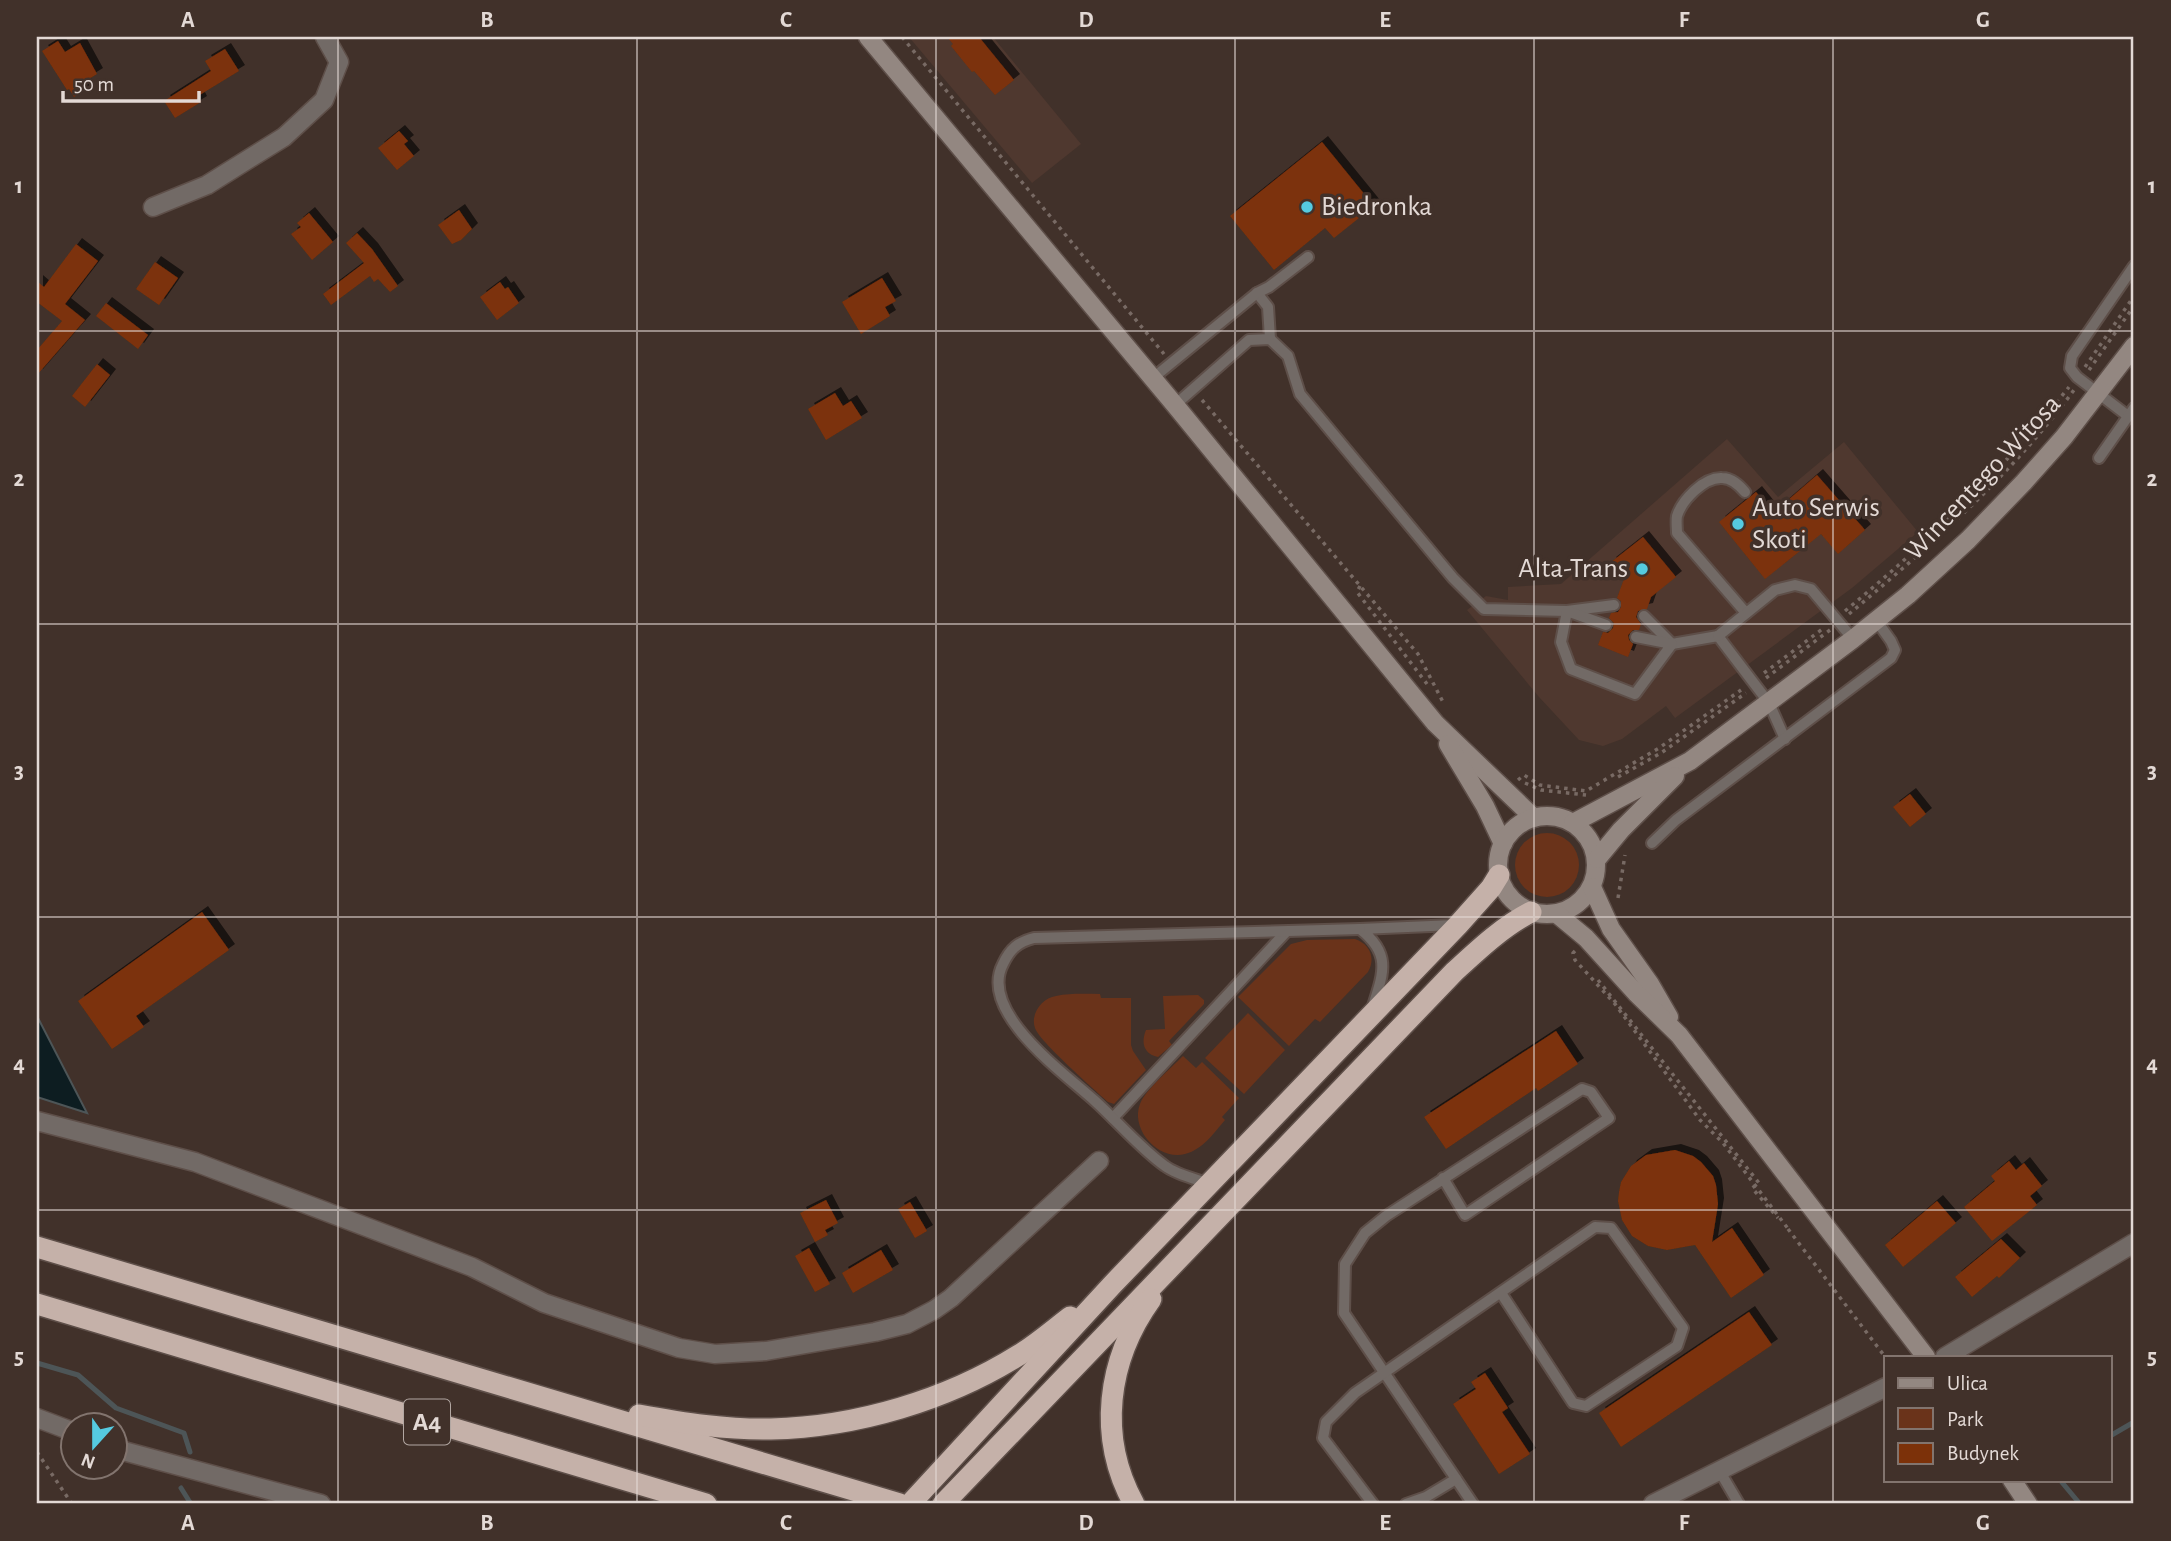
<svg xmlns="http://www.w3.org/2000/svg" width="2171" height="1541" font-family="'Alegreya Sans',sans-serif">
  <defs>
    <filter id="shadow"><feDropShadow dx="6" dy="-6" stdDeviation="0" flood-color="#0009"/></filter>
  </defs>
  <rect width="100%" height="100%" fill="#41312a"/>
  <g fill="#4f382f">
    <path d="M909 37H993L1081 144 1032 183Z"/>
    <path d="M1727 439 1778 497 1844 442 1918 532 1852 588 1675 718 1666 706 1622 739 1603 746 1579 740 1539 697 1467 610 1486 596 1508 600V587L1561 584Z"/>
  </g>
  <g fill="#6a331a">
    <circle cx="1547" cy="865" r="32"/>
    <path d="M1355 939C1370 944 1376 958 1368 972L1320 1022 1315 1019 1289 1046 1238 997 1291 944 1307 940Z"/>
    <path d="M1100 994 1101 998H1131V1045L1133 1051 1146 1070 1114 1104 1108 1102C1095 1090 1039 1041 1035 1028 1030 1014 1042 998 1056 996 1070 993 1086 994 1100 994Z"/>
    <path d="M1198 995 1204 1000V1004L1169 1041 1172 1045 1158 1057C1143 1054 1141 1042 1146 1030L1165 1029 1163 996Z"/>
    <path d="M1248 1013 1285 1050 1244 1094 1205 1058Z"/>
    <path d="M1183 1056 1196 1068 1202 1062 1239 1098 1222 1117 1225 1120C1214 1133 1202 1150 1185 1154 1158 1161 1130 1129 1140 1104 1146 1089 1171 1068 1183 1056Z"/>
  </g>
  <path fill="#0d1d21" stroke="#4d5557" stroke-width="2" d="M37 1016 87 1113 37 1097Z"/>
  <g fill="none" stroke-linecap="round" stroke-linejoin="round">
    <g stroke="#4d5557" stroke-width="5">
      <path d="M37 1363 78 1375 116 1408 184 1433 190 1452"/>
      <path d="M2110 1436 2134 1422"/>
      <path d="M2060 1480 2080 1504"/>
      <path d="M181 1488 191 1504"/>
    </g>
  </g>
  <g fill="#7c3109" filter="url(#shadow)">
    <path d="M947 37H979L1014 80 995 95 974 71 972 72 951 46 953 44Z"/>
    <path d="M58 41 65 52 80 43 97 74 84 82 88 88 74 97 69 89 67 90 42 51Z"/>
    <path d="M225 49 239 71 198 96 201 102 175 118 164 101 211 71 205 61Z"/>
    <path d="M399 131 408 141 404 144 414 156 397 170 378 148Z"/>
    <path d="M1322 142 1374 206 1334 238 1325 228 1274 270 1230 216Z"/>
    <path d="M459 210 472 229 461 240 452 244 438 225Z"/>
    <path d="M309 213 333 242 312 260 291 234 301 227 297 223Z"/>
    <path d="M357 233 372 249 398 286 390 292 378 279 374 282 370 276 331 305 323 294 364 263 346 243Z"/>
    <path d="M76 244 98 261 65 304 85 320 37 375V350L62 321 37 302V281L44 287Z"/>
    <path d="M155 262 178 278 159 305 136 289Z"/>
    <path d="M882 278 896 301 885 307 890 316 861 334 842 302Z"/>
    <path d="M500 282 505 289 508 287 519 303 497 320 480 297Z"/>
    <path d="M106 303 148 335 138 349 96 316Z"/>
    <path d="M97 364 110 375 85 407 72 396Z"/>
    <path d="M835 393 843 406 851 401 862 418 826 440 808 409Z"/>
    <path d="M1817 475 1865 530 1838 554 1821 534 1765 579 1719 522 1756 492 1773 513Z"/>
    <path d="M1643 537 1676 577 1651 597 1647 609 1638 611 1636 617 1641 624 1639 630H1633L1628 635 1629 640 1633 644 1628 657 1598 645 1603 632 1608 633 1613 628 1614 623 1609 618 1611 613 1618 612 1621 607V601L1617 598 1624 579 1610 563Z"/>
    <path d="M1910 794 1926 814 1910 827 1893 807Z"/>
    <path d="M202 912 229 950 136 1016 144 1027 112 1049 78 1001Z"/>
    <path d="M1556 1031 1578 1064 1538 1091 1536 1088 1446 1149 1424 1117Z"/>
    <path d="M1675 1150 1693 1156 1701 1162 1713 1176 1716 1185 1718 1204 1712 1242 1732 1228 1764 1275 1731 1298 1695 1245 1667 1250 1648 1246 1632 1236 1622 1220 1618 1201 1619 1192 1621 1182 1631 1166 1646 1155Z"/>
    <path d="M2009 1161 2016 1170 2024 1163 2042 1186 2030 1196 2037 1205 1992 1241 1964 1207 1995 1181 1991 1176Z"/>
    <path d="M826 1200 838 1223 825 1230 828 1235 815 1242 800 1213Z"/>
    <path d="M1937 1201 1956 1223 1903 1267 1885 1245Z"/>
    <path d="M910 1202 927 1231 915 1238 898 1209Z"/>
    <path d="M2001 1239 2020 1258 1999 1278 1997 1276 1972 1297 1955 1277Z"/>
    <path d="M809 1248 830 1284 815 1292 795 1256Z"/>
    <path d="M881 1250 893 1270 853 1293 842 1273Z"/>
    <path d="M1749 1312 1772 1345 1621 1447 1599 1413Z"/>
    <path d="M1485 1373 1508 1408 1502 1412 1530 1454 1499 1474 1453 1404 1476 1389 1471 1382Z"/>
  </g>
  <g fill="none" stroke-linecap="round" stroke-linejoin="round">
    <g stroke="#5e4f49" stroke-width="14">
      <g id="lane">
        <path d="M1257 293 1268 307 1270 339"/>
        <path d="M1153 378 1257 293 1269 287 1308 257"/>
        <path d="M1175 405 1249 340 1270 339 1288 356 1300 394 1453 578 1484 609 1567 611 1614 605"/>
        <path d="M2128 416 2077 377 2070 368 2072 356 2134 266"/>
        <path d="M2099 458 2134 408"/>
        <path d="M1745 492C1739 485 1732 478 1722 478 1704 477 1682 500 1677 516 1676 521 1677 528 1677 533L1746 613"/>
        <path d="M1644 616 1672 644 1718 636 1769 703 1785 739"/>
        <path d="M1606 625 1567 611 1561 642 1571 669 1635 694 1672 644 1636 637"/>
        <path d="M1718 636 1775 590 1795 585 1811 589 1853 639"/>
        <path d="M1652 843 1676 820 1891 658 1895 650 1891 641 1876 620"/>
        <path d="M1373 1006C1384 972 1391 953 1360 929L1455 925"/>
        <path d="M1113 1118 1286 932"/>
        <path d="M1443 1178 1465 1215 1609 1118 1591 1092 1582 1089 1386 1216 1365 1233 1345 1264 1344 1313 1473 1504"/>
        <path d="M1210 1184C1196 1179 1177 1175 1165 1166 1142 1150 1117 1121 1095 1101 1063 1072 978 1012 1003 964 1010 949 1018 942 1034 938L1360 929"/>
        <path d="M1719 1470 1739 1504"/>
        <path d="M1373 1504 1323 1438 1326 1422 1355 1393 1595 1227 1611 1228 1683 1328 1677 1346 1586 1406 1573 1403 1501 1293"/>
        <path d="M1406 1504 1426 1497 1456 1479"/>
      </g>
    </g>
    <g stroke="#5e4f49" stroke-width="21">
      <g id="street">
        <path d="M153 207 207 185 284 137 324 100 339 62 325 37"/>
        <path d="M37 1121 195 1162 472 1267 544 1303 679 1348 715 1354 766 1351 875 1332 907 1324 934 1310 951 1298 1099 1161"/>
        <path d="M1945 1357 2134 1243"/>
        <path d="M37 1418 74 1432"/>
        <path d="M116 1449 321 1504"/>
        <path d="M1653 1504 1886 1387"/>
      </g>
    </g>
    <g stroke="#5e4f49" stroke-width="21">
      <g id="secondary">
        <path d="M868 37 1175 405 1435 723 1534 818"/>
        <path d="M1448 744 1485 806 1503 844"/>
        <circle cx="1547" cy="865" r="49"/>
        <path d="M1573 823 1690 761 1853 639 1908 595 1968 540 2024 482 2064 437 2134 346"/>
        <path d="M1597 859 1621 830 1675 776"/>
        <path d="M1592 887 1611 929 1650 984 1669 1017"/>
        <path d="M1557 914 1586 938 1636 993 1679 1035 1926 1357"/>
        <path d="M2012 1480 2028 1504"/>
      </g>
    </g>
    <g stroke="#5e4f49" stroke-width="24">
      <g id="highway">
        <path d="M37 1247 900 1504"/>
        <path d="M37 1304 706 1504"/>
        <path d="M639 1415C683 1423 727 1430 771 1429 857 1427 947 1400 1019 1355 1037 1344 1053 1330 1070 1317"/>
        <path d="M910 1504 1113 1284 1458 925 1491 888 1499 875"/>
        <path d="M943 1504 1454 972C1478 950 1502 927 1531 912"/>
        <path d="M1134 1504C1097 1437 1107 1360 1151 1299"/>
      </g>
    </g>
    <g stroke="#786a64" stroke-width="3.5" stroke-dasharray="3.5 5" stroke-linecap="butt">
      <path d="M902 37 1164 354"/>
      <path d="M2085 367 2134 296"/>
      <path d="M2089 370 2134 306"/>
      <path d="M1202 400 1418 654 1443 702"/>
      <path d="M1360 586 1357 592 1427 684"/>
      <path d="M1845 611C1928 542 2001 472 2069 387"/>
      <path d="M1849 614C1930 546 2011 476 2074 390"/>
      <path d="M1764 673 1825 627"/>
      <path d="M1766 678 1830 630"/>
      <path d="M1618 777 1661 753 1746 693"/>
      <path d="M1518 780 1524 775 1540 785 1586 791 1659 748 1741 690"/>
      <path d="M1525 783 1541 790 1586 795"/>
      <path d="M1618 898 1625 855"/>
      <path d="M1575 951 1573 953 1575 960 1615 1004 1700 1120 1723 1143 1789 1230"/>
      <path d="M1598 980 1759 1183 1752 1188 1778 1218"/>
      <path d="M1788 1229 1886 1358"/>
      <path d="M37 1452 72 1504"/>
    </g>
    <use href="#lane" stroke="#726a66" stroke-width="10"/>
    <use href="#street" stroke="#726a66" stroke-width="18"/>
    <use href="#secondary" stroke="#938781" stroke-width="18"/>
    <use href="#highway" stroke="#c5b1a9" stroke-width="21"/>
  </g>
  <path fill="none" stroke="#e3d9d5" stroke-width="2" stroke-opacity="0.55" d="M338 37V1504M637 37V1504M936 37V1504M1235 37V1504M1534 37V1504M1833 37V1504M37 331H2134M37 624H2134M37 917H2134M37 1210H2134"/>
  <g fill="#55cae0" stroke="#41312a" stroke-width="2.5">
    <circle cx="1307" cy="207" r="7"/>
    <circle cx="1738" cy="524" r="7"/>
    <circle cx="1642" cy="569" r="7"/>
  </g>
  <g text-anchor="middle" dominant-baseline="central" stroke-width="7" stroke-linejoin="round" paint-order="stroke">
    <rect fill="#41312a" stroke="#b2a7a2" stroke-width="2" x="404" y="1399.5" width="46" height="45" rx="5"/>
    <g font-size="26" font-weight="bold" fill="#e3d9d5">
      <text x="427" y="1422">A4</text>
    </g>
    <g font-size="28" fill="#e3d9d5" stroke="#41312a" text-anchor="start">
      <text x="1321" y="207">Biedronka</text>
      <text x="1752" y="508">Auto Serwis<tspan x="1752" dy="32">Skoti</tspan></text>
      <text x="1628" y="569" text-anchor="end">Alta-Trans</text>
    </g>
    <g font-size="28" fill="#e3d9d5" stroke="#41312a">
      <text transform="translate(1983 478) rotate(-47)">Wincentego Witosa</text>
    </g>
  </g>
  <rect width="2171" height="1541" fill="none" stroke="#41312a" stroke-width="77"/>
  <rect x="1884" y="1356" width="228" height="126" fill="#41312a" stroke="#82746e" stroke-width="2"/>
  <rect x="1898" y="1378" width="35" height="10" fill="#938781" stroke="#82746e" stroke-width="2"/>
  <text x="1947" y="1390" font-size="21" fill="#e3d9d5">Ulica</text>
  <rect x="1898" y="1408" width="35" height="21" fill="#6a331a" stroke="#82746e" stroke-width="2"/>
  <text x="1947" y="1426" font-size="21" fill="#e3d9d5">Park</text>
  <rect x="1898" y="1443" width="35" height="21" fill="#7c3109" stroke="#82746e" stroke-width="2"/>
  <text x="1947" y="1460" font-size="21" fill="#e3d9d5">Budynek</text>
  <g transform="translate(94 1446) rotate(201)"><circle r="33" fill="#41312a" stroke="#82746e" stroke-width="2"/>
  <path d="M0-5L12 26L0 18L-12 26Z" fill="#55cae0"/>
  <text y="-10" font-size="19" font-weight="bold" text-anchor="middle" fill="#e3d9d5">N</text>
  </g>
  <path d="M63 91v10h136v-10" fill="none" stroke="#e3d9d5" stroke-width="3.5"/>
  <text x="74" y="91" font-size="21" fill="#e3d9d5" stroke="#41312a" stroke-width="5" paint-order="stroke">50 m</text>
  <rect x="38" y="38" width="2094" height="1464" fill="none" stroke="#e3d9d5" stroke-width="2.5"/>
  <g font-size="23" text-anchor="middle" font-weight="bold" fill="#e3d9d5">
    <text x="188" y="27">A</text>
    <text x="487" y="27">B</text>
    <text x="786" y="27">C</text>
    <text x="1086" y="27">D</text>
    <text x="1385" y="27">E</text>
    <text x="1684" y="27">F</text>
    <text x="1983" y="27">G</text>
    <text x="19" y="193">1</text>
    <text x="2152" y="193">1</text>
    <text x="19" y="486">2</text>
    <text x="2152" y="486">2</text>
    <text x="19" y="778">3</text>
    <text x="2152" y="778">3</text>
    <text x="19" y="1071">4</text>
    <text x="2152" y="1071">4</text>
    <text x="19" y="1364">5</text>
    <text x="2152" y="1364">5</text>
    <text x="188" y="1530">A</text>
    <text x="487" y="1530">B</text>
    <text x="786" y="1530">C</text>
    <text x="1086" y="1530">D</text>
    <text x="1385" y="1530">E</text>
    <text x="1684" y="1530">F</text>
    <text x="1983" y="1530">G</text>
  </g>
</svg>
